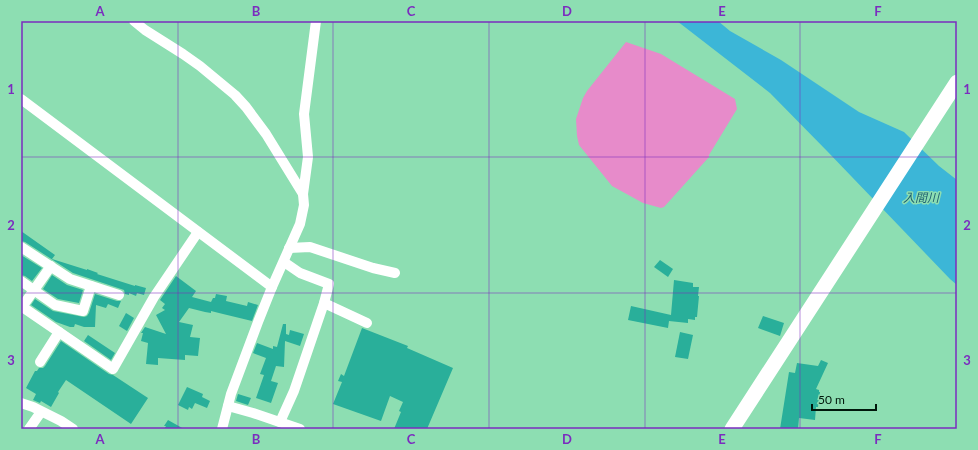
<svg xmlns="http://www.w3.org/2000/svg" width="978" height="450" font-family="Lato,'Noto Sans JP',sans-serif">
  <rect width="100%" height="100%" fill="#8ddeb2"/>
  <path fill="#e78bca" d="M626 42 661 54 735 99 737 109 709 155V157L664 207 661 208 643 203 612 186 579 145 577 136 576 119 583 98 587 91Z"/>
  <path fill="#3cb6d7" d="M677 21H718L730 31 781 60 859 112 904 132 939 166 957 180V285L950 279 827 151 770 93Z"/>
  <g fill="#29af9a">
    <path d="M21 231 55 255 52 259 87 270V269L98 273 97 274 135 286V285L146 288 144 295 137 293 136 296 129 293V295L125 294 124 290 73 273 25 242 21 241Z"/>
    <path d="M21 255 42 268 32 281 25 276 21 275Z"/>
    <path d="M660 260 673 269 668 277 654 267Z"/>
    <path d="M52 275 67 285 83 290 79 303 58 299 43 289Z"/>
    <path d="M176 276 196 291 192 297 211 302 213 298H215L216 294 227 296 226 301 247 306 248 302 258 305 252 321 223 314 211 311V313L205 312 189 308 179 322 193 325 190 337 200 338 198 356 185 355V360L158 358V365L146 364 148 343 141 341 143 333H141L145 327 166 334 156 315 165 310 162 308 165 304 160 300Z"/>
    <path d="M674 280 693 283V287H699L698 296H699L697 317H695V320L688 319V323L669 321 668 328 628 320 631 306 671 315Z"/>
    <path d="M95 294 117 301H121L118 308 108 304 106 308 96 305 95 327H84L75 324 74 327H70L56 322 31 305 35 299 53 311 84 317 87 316 89 313Z"/>
    <path d="M126 313 134 318 127 331 119 326Z"/>
    <path d="M763 316 784 323 780 336 758 328Z"/>
    <path d="M283 324H286V334L289 335 290 330 304 334 300 346 285 341 284 367 276 366 271 381 278 383 271 403 256 398 264 375 260 374 266 358 253 353 257 343 273 349V346L277 347Z"/>
    <path d="M362 328 408 346 407 348 453 368 427 429H394L401 412 399 411 403 402 390 396 381 421 333 404 342 382 338 381 341 374 344 376Z"/>
    <path d="M680 332 693 335 688 359 675 357Z"/>
    <path d="M88 335 115 353 111 360 84 341Z"/>
    <path d="M61 341 109 374 113 375 148 398 131 424 66 380 58 392 59 393 51 407 41 401 40 403 33 400 36 394 26 388 35 371H37L39 368H43L45 366Z"/>
    <path d="M821 360 828 363 816 389 819 390V392H820L818 407H816L815 420 799 418 798 429H780L789 372 795 373 797 363 818 366Z"/>
    <path d="M187 387 203 394 202 397 210 401 207 408 195 403 192 409 189 407 188 410 178 405Z"/>
    <path d="M238 394 251 398 248 405 236 401Z"/>
    <path d="M168 420 184 429H164L166 426H164Z"/>
  </g>
  <g fill="none" stroke-linecap="round" stroke-linejoin="round">
    <g stroke="#fff" stroke-width="10">
      <path d="M134 21 145 30 183 54 200 66 235 95 246 107 266 134 303 194"/>
      <path d="M21 99 272 287"/>
      <path d="M21 247 70 279 119 295"/>
      <path d="M289 248 310 247 373 268 395 273"/>
      <path d="M21 281 55 305 83 311 91 286"/>
      <path d="M324 303 367 323"/>
      <path d="M21 306 113 369 154 297 198 232"/>
      <path d="M22 307 51 266"/>
      <path d="M40 362 59 332"/>
      <path d="M21 403 33 407 61 421 73 429"/>
      <path d="M228 406 253 413 300 429"/>
      <path d="M280 422 294 391 324 303 329 284 300 273 284 262"/>
      <path d="M29 429 41 412"/>
      <path d="M222 429 231 394 258 322 272 287 300 224 304 205 303 194 308 157 304 114 316 21"/>
    </g>
    <path stroke="#fff" stroke-width="15" d="M732 429 957 82"/>
  </g>
  <path fill="none" stroke="#7b2cbf" stroke-width="1" stroke-opacity="0.55" d="M178 21V429M333 21V429M489 21V429M645 21V429M800 21V429M21 157H957M21 293H957"/>
  <g text-anchor="middle" dominant-baseline="central" stroke-width="3" stroke-linejoin="round" paint-order="stroke">
    <g font-size="12" font-style="italic" fill="#1e5f70" stroke="#8ddeb2">
      <text x="921" y="197">入間川</text>
    </g>
  </g>
  <rect width="978" height="450" fill="none" stroke="#8ddeb2" stroke-width="44"/>
  <path d="M812 404v6h64v-6" fill="none" stroke="#00170b" stroke-width="2"/>
  <text x="818" y="404" font-size="12" fill="#00170b" stroke="#8ddeb2" stroke-width="3" paint-order="stroke">50 m</text>
  <rect x="22" y="22" width="934" height="406" fill="none" stroke="#7b2cbf" stroke-width="1.5"/>
  <g font-size="13" text-anchor="middle" font-weight="bold" fill="#7b2cbf">
    <text x="100" y="16">A</text>
    <text x="256" y="16">B</text>
    <text x="411" y="16">C</text>
    <text x="567" y="16">D</text>
    <text x="722" y="16">E</text>
    <text x="878" y="16">F</text>
    <text x="11" y="94">1</text>
    <text x="967" y="94">1</text>
    <text x="11" y="230">2</text>
    <text x="967" y="230">2</text>
    <text x="11" y="365">3</text>
    <text x="967" y="365">3</text>
    <text x="100" y="444">A</text>
    <text x="256" y="444">B</text>
    <text x="411" y="444">C</text>
    <text x="567" y="444">D</text>
    <text x="722" y="444">E</text>
    <text x="878" y="444">F</text>
  </g>
</svg>
